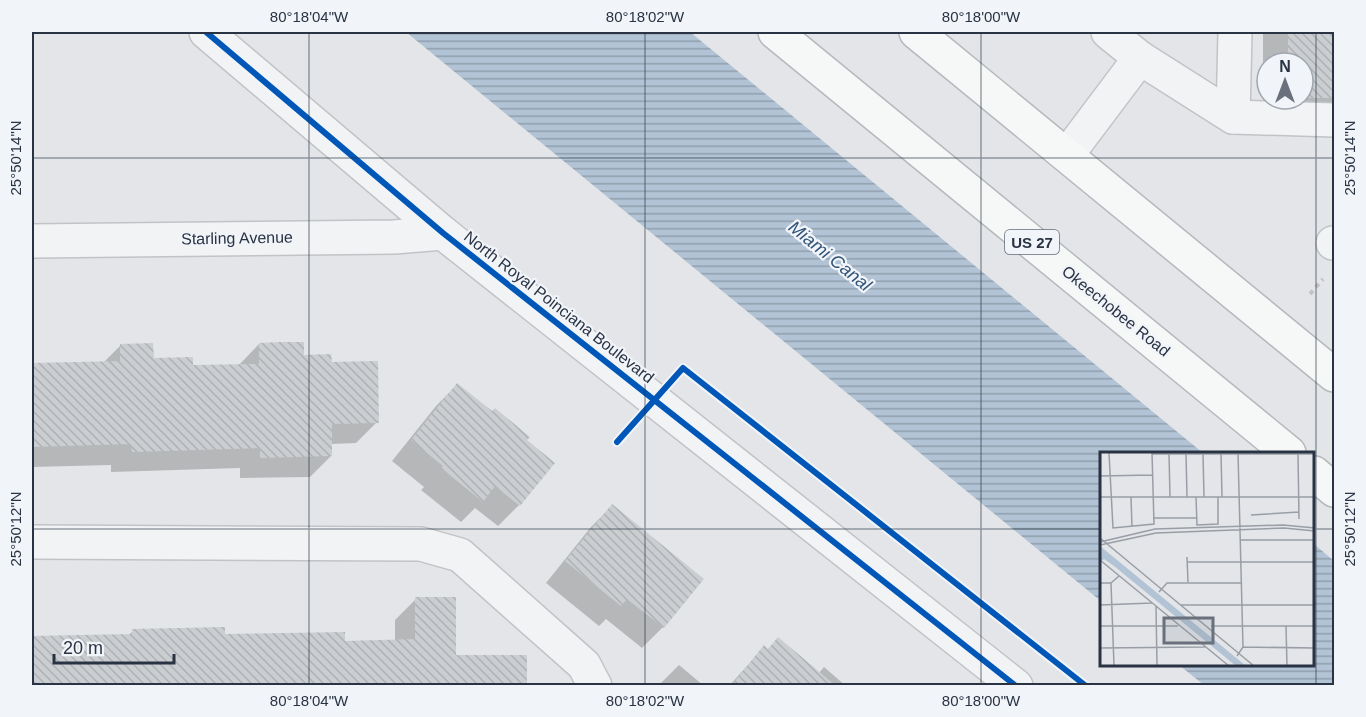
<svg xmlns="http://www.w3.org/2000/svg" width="1366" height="717" font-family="Arial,sans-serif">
  <defs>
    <pattern id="water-rules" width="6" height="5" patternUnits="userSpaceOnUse" patternTransform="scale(1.5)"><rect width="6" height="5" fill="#b1c3d4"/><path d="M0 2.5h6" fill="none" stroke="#909fae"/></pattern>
    <pattern id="building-back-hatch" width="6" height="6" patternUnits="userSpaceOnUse" patternTransform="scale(1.5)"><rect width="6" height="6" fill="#cbced1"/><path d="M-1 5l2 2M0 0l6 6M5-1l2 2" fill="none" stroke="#aeb1b5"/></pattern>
  </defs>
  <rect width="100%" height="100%" fill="#e3e5e8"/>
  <g fill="url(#water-rules)">
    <path d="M406 32H690L1203 453H1102V602Z"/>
    <path d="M1314 544 1334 561V685H1204L1179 665 1314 664Z"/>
  </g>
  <g fill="#0003" fill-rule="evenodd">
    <path d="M1263 32H1334V132L1263 122ZM1267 63H1303V99H1267Z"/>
    <path d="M259 344 330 364 377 422 356 443 331 444V456L310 477 240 478V468L111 472V465L32 467V365L103 363 120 346 153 360 192 367 238 366Z"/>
    <path d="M457 385 553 463 519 505 498 526 475 508 461 522 421 490 424 487 392 461 436 406Z"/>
    <path d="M612 506 663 627 642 648 606 619 599 626 546 583 591 527Z"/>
    <path d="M416 599 455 656 526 683H557V686H32V638L128 636 133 631 343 642 395 641V620Z"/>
    <path d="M778 639 819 673 824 667 846 686H729L764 647 767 650Z"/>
    <path d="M679 665 704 686H658Z"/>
  </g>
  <g fill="url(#building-back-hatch)">
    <path d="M1288 32H1335V98H1303V63H1288Z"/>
    <path d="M282 342H304V355L331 354 332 362 378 361 379 423 332 424V456L260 458V448L132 452 131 444 32 447V363L120 361V344L153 343 154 358 193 357V365L259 364V343Z"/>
    <path d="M457 383 492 411 495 408 530 437 527 440 555 463 520 506 495 486 483 502 441 468 443 466 411 440Z"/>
    <path d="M612 504 704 579 664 628 627 599 621 606 565 561Z"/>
    <path d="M415 597H456V655H527V686H32V636L132 634V629L225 627V634L345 632V641L415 639Z"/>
    <path d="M778 637 836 686H731L764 645 768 649Z"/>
  </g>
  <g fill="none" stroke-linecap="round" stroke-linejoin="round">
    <g stroke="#c1c3c6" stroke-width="36">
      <g id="minor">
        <path d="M206 32 443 233 1016 686"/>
        <path d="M1140 58 1233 117 1235 32"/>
        <path d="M1233 117 1334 120"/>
        <path d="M1067 155 1140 58 1108 32"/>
        <path d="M32 241 394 237 443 233"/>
        <path d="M1333 243H1334"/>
        <path d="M32 542 421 544 460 555 584 665 595 686"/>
      </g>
    </g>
    <g stroke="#b5b8bd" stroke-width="36">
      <g id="highway">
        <path d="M775 32 1289 453"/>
        <path d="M916 32 1334 375"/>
        <path d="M1314 473 1334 490"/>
      </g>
    </g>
    <path stroke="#c2c3c8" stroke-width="4" stroke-dasharray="4.5 4.5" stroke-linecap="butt" d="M1310 294 1323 279"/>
    <use href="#minor" stroke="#f2f3f5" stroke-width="33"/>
    <use href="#highway" stroke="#f6f7f7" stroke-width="33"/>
    <g stroke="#f1f4f8" stroke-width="10">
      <g id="cycleway">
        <path d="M206 32 443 233 1016 686"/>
        <path d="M617 442 683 368 1086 686"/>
      </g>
    </g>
    <use href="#cycleway" stroke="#0057b8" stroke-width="6"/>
  </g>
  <path fill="none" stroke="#293343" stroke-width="1.5" stroke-opacity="0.45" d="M309 32V686M645 32V686M981 32V686M1316 32V686M32 158H1334M32 529H1102M1314 529H1334"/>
  <g text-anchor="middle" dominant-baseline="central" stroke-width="4.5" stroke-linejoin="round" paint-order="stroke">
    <rect fill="#f1f4f8" stroke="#656d79" stroke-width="1.5" x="1005" y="230" width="54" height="24" rx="4.5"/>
    <g font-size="15" font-weight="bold" fill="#293343">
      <text x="1032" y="242">US 27</text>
    </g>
    <g font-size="16" fill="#293343" stroke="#f1f4f8">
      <text transform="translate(237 238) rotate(-1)">Starling Avenue</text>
      <text transform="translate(559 307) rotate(38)">North Royal Poinciana Boulevard</text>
      <text transform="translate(1116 311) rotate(39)">Okeechobee Road</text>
    </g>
    <g font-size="18" font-style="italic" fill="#315478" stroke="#f1f4f8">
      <text transform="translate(830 256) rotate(39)">Miami Canal</text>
    </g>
  </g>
  <g transform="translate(1100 452)">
    <rect width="214" height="214" fill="#e3e5e8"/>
    <path d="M0 94 146 214H136L14 114 4 107 0 110Z" fill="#b1c3d4"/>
    <path fill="none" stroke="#999ea6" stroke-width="1.5" d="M9 1 13 76 54 72 52 1M121 1 122 45M52 2H215M69 2 70 45M86 2 87 45M103 2 104 45M198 2 199 67M0 24 52 23M0 45H215M31 45 32 75M96 45 97 73 118 72V45M151 63 199 60M53 66H96M0 86 154 214M140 88H215M0 90 55 77 183 73 215 76M0 93 56 81 184 76 215 79M87 105 88 130M0 108 129 214M88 110H215M0 131H11L19 124M11 131 14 214M59 140 67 131H142M0 153 52 151M81 153H215M56 154 57 214M0 174H78M111 174H215M186 174 187 214M143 195 215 196M0 196 105 195M137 204 143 195 138 1"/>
    <path fill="#6a717d" fill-opacity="0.15" stroke="#6a717d" stroke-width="3" d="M64 166H113V191H64Z"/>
    <rect width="214" height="214" fill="none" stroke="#293343" stroke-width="3"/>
  </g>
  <rect width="1366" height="717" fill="none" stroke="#f1f4f8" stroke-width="66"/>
  <g transform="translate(1285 81)"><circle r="28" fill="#f1f4f8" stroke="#a1a7b0" stroke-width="1.5"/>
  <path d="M0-4.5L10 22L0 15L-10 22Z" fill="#6a717d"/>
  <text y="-9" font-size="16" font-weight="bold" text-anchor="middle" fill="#293343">N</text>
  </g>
  <path d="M54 654v9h120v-9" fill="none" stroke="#293343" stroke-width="3"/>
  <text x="63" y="654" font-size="18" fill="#293343" stroke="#f1f4f8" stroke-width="4.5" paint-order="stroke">20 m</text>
  <rect x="33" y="33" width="1300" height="651" fill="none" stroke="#293343" stroke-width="2"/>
  <g font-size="15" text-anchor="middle" fill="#293343">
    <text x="309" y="22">80°18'04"W</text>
    <text x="645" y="22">80°18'02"W</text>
    <text x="981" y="22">80°18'00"W</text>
    <text transform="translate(16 158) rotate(-90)" y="5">25°50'14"N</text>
    <text transform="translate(1350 158) rotate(-90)" y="5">25°50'14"N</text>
    <text transform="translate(16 529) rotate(-90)" y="5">25°50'12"N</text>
    <text transform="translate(1350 529) rotate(-90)" y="5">25°50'12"N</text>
    <text x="309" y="706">80°18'04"W</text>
    <text x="645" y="706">80°18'02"W</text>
    <text x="981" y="706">80°18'00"W</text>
  </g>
</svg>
